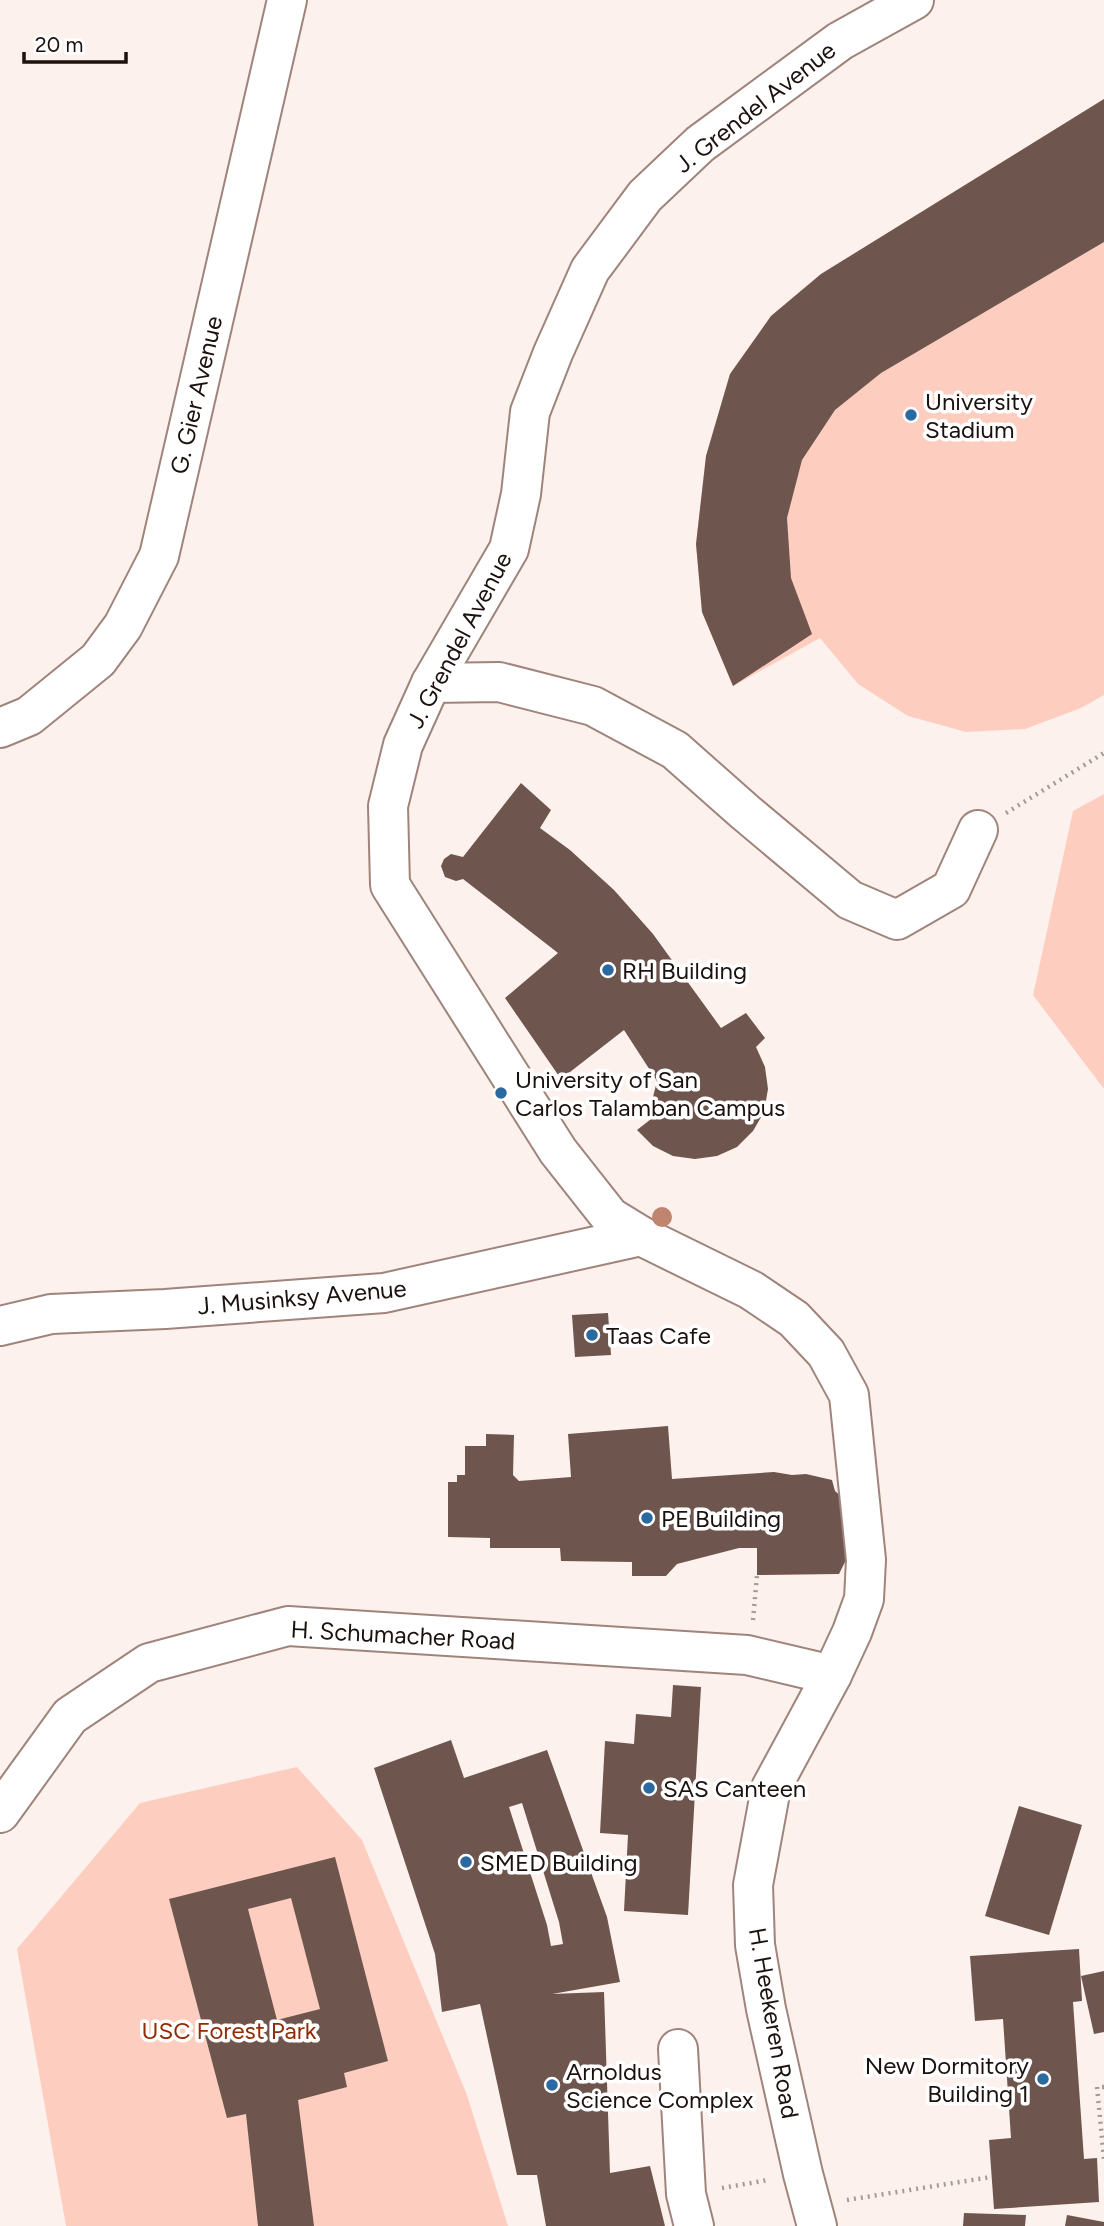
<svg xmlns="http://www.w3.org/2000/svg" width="1104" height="2226" font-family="Figtree,sans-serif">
  <rect width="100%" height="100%" fill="#fdf1ed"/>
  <g fill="#fdcebf">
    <path d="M1104 99V695L1081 708 1025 729 966 732 908 716 858 684 820 638 733 686 702 612 696 544 706 456 730 374 771 316 821 274Z"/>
    <path d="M1104 794V1089L1033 995 1073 811Z"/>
    <path d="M297 1767 362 1840 467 2095 508 2226H66L17 1949 140 1803Z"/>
  </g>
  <g fill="#6e554d" fill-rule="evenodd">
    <path d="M1104 99V242L881 373 835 410 802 460 787 518 791 578 812 634 733 686 702 612 696 544 706 456 730 374 771 316 821 274Z"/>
    <path d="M521 783 551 810 540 828 570 850 614 890 653 934 721 1028 746 1013 765 1038 756 1047 765 1067 768 1089 764 1112 753 1131 737 1147 717 1156 695 1159 673 1156 653 1146 637 1130 660 1112 653 1097 657 1081 624 1030 561 1079 505 998 558 953 463 879 456 881 445 877 441 866 444 859 451 854 463 857Z"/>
    <path d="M608 1313 611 1355 575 1357 572 1315Z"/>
    <path d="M668 1426 672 1479 774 1472 792 1475 806 1474 832 1480 835 1491 843 1498 847 1558 839 1574 757 1575V1548H739L677 1564 666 1576H632V1562L561 1561 560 1548H490V1538L448 1537V1482H457V1475H465V1446H486V1434L514 1435 513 1475 519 1481 571 1477 568 1434Z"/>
    <path d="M673 1685 701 1687 688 1915 624 1911 628 1835 600 1833 605 1741 634 1744 636 1714 671 1717Z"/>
    <path d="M451 1740 464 1778 547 1750 607 1917 620 1982 552 1994 604 1992 610 2173 650 2166 665 2226H546L537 2175H517L480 2004 442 2012 435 1954 374 1768ZM522 1803 559 1922 563 1944 551 1946 547 1925 509 1807Z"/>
    <path d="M1019 1806 1082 1825 1049 1935 985 1916Z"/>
    <path d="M335 1857 388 2061 344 2073 347 2087 298 2100 314 2226H258L246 2114 227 2118 169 1899ZM291 1898 320 2009 277 2020 248 1909Z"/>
    <path d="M1079 1949 1082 2001 1073 2002 1084 2159 1097 2158 1099 2202 994 2209 989 2140 1011 2138 1003 2019 975 2021 970 1956Z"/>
    <path d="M1104 1971V2032L1094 2034 1081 1976Z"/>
    <path d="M964 2213 1026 2215 1025 2226H963Z"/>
    <path d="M1067 2215 1104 2222V2226H1065Z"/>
  </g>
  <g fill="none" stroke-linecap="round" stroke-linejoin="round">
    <g stroke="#9f847c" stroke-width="42">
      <g id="minor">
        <path d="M431 683 499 682 593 706 675 750 745 812 850 900 897 920 951 889 978 830"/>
        <path d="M0 728 29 716 98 660 123 626 159 556 287 0"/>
        <path d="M0 1326 51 1314 165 1309 384 1293 641 1236"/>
        <path d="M0 1813 70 1716 149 1663 288 1626 747 1655 832 1675"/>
        <path d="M678 2049 686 2194 694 2226"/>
        <path d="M817 2226 803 2174 766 2009 755 1945 753 1885 771 1788 832 1675 852 1632 864 1599 866 1560 849 1395 826 1353 794 1319 751 1290 641 1236 610 1217 558 1151 390 885 388 806 403 745 431 683 509 549 521 494 530 412 553 353 590 270 645 196 700 144 840 41 914 0"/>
      </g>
    </g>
    <g stroke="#a59a96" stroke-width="4.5" stroke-dasharray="2 5" stroke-linecap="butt">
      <path d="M1006 813 1104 753"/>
      <path d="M753 1620 757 1575"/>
      <path d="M1104 2087H1097L1104 2159"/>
      <path d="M722 2188 768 2180"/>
      <path d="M847 2200 991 2177"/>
    </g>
    <use href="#minor" stroke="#fff" stroke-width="38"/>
  </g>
  <circle fill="#c0856e" cx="662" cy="1217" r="10"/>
  <g fill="#2b6aa1" stroke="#fff" stroke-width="2.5">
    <circle cx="911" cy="415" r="7"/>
    <circle cx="608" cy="970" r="7"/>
    <circle cx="501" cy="1093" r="7"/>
    <circle cx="592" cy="1335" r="7"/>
    <circle cx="647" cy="1518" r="7"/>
    <circle cx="649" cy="1788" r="7"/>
    <circle cx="466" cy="1862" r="7"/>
    <circle cx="1043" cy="2079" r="7"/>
    <circle cx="552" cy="2085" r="7"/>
  </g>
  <g text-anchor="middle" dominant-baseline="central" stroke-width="7" stroke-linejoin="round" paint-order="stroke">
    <g font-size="24" fill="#1b110e" stroke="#fff">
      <text transform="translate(755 107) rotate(-38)">J. Grendel Avenue</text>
      <text transform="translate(196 395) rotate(-77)">G. Gier Avenue</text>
      <text transform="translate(459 640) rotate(-62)">J. Grendel Avenue</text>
      <text transform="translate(302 1297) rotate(-5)">J. Musinksy Avenue</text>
      <text transform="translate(403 1635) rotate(3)">H. Schumacher Road</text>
      <text transform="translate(774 2023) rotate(80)">H. Heekeren Road</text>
    </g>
    <g font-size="24" fill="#1b110e" stroke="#fff" text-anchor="start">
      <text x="925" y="401">University<tspan x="925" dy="28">Stadium</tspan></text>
      <text x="622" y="970">RH Building</text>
      <text x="515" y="1079">University of San<tspan x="515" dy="28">Carlos Talamban Campus</tspan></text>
      <text x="606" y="1335">Taas Cafe</text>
      <text x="661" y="1518">PE Building</text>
      <text x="663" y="1788">SAS Canteen</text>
      <text x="480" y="1862">SMED Building</text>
      <text x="1029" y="2065" text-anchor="end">New Dormitory<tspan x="1029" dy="28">Building 1</tspan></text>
      <text x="566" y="2071">Arnoldus<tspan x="566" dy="28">Science Complex</tspan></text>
    </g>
    <g font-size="24" fill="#8f2c06" stroke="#fff">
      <text x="229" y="2030">USC Forest Park</text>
    </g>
  </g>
  <path d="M24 52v10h102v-10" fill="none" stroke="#1b110e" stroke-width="3.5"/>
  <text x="35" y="52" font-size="21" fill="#1b110e" stroke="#ffffff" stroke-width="5" paint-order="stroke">20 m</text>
</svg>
